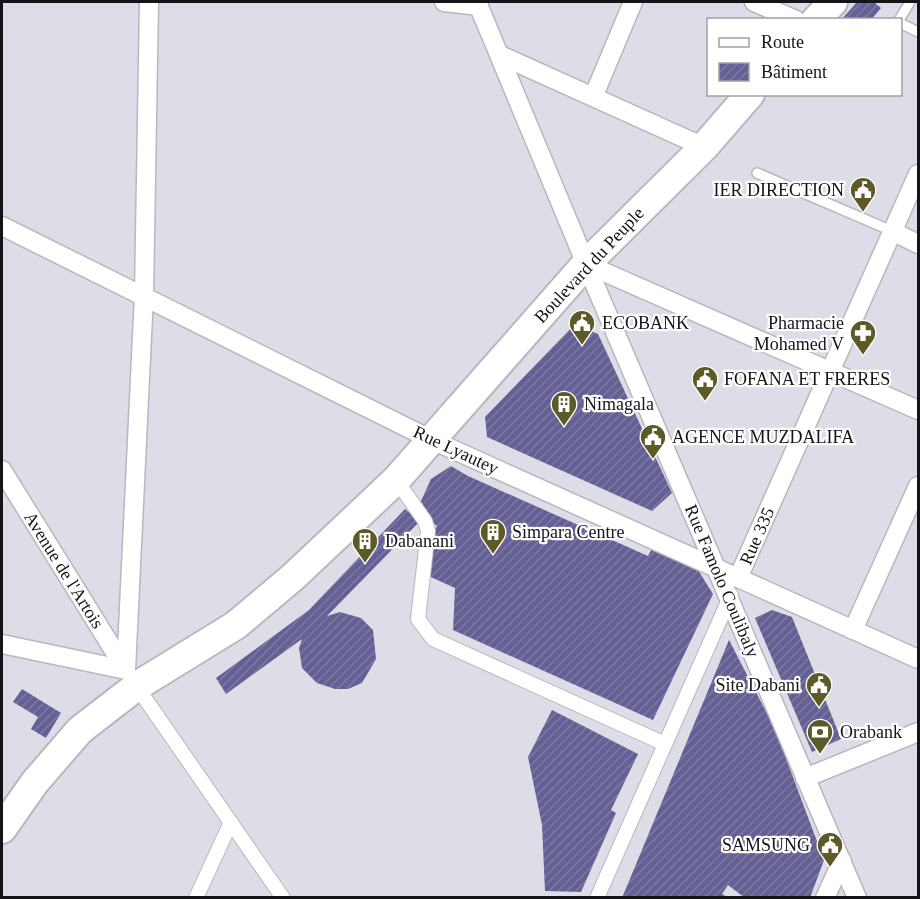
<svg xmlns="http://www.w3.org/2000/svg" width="920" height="899" font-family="Georgia,serif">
  <defs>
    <pattern id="building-hatch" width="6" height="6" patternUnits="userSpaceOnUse" patternTransform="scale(1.5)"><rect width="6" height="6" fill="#646096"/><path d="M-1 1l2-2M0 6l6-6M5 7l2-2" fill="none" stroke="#7d7aa0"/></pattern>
  </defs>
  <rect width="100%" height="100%" fill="#dddde7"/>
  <g fill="url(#building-hatch)">
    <path d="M857 2H874L881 8 871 20H841Z"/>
    <path d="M575 324 598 334 672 493 652 511 487 437 485 417Z"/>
    <path d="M451 466 468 476 648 556 652 548 698 570 713 594 653 720 453 630 455 588 424 574 431 535 437 526 427 518 421 501 431 479Z"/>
    <path d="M405 509 420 521 327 616 340 612 361 618 373 630 376 659 362 683 348 689H335L317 683 302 668 299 648 302 639 226 694 216 678 309 610Z"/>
    <path d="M772 610 792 617 841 739 812 752 755 618Z"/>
    <path d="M729 640 775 729 824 860 810 898H745L728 885 722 894 729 898H622Z"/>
    <path d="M22 689 61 713 46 738 31 729 38 717 13 702Z"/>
    <path d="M552 710 638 754 611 810 616 813 581 892 545 891 542 825 528 757Z"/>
  </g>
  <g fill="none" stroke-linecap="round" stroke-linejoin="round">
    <g stroke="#b7b7c0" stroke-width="12">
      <g id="service">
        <path d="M899 20 910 2"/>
        <path d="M900 23 918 32"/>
        <path d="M757 173 892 231"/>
      </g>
    </g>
    <g stroke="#b7b7c0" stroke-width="16">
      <g id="pedestrian">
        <path d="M396 480 425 521 428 531 418 619 433 639 665 744"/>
        <path d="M135 684 283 898"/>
        <path d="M196 898 231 822"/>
        <path d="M597 898 731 595"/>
      </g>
    </g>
    <g stroke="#b7b7c0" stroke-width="21">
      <g id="minor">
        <path d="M444 2 479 6"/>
        <path d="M477 2 586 264 857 898"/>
        <path d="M754 2 796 20"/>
        <path d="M500 55 704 147"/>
        <path d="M594 95 633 2"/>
        <path d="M2 226 432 440 918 659"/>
        <path d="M892 231 918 244"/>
        <path d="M586 264 918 410"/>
        <path d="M2 470 126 670"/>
        <path d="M738 578 918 174"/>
        <path d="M853 630 918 486"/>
        <path d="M2 644 126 670"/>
        <path d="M126 670 144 295 149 2"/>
        <path d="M805 778 918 732"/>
        <path d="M825 898 842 861"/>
      </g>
    </g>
    <g stroke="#b7b7c0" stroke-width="32">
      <g id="primary">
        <path d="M816 20 833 2"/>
        <path d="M2 829 35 782 80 730 137 686 236 625 293 577 396 480 586 264 704 147 750 94"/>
      </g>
    </g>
    <use href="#service" stroke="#fff" stroke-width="9"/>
    <use href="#pedestrian" stroke="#fff" stroke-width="14"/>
    <use href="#minor" stroke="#fff" stroke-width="18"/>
    <use href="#primary" stroke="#fff" stroke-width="28"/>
  </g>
  <defs>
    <g id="civic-pin" transform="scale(1.35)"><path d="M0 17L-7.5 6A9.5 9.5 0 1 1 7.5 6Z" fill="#5d5a27" stroke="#fff"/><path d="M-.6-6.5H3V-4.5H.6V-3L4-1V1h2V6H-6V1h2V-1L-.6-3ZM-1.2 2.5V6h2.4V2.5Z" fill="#fff"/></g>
    <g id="pharmacy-pin" transform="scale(1.35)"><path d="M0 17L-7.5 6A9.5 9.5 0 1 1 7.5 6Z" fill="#5d5a27" stroke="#fff"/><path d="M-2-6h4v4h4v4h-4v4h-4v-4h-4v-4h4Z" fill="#fff"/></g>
    <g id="building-pin" transform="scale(1.35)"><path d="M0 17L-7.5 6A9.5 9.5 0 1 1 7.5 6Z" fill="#5d5a27" stroke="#fff"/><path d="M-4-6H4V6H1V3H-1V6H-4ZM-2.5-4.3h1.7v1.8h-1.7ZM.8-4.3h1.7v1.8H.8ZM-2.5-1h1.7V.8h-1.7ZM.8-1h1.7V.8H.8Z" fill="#fff"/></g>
    <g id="bank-pin" transform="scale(1.35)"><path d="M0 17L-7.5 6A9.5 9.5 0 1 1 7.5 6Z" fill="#5d5a27" stroke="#fff"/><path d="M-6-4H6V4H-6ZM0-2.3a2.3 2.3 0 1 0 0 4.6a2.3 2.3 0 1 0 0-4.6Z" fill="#fff"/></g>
  </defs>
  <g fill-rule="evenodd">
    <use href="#civic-pin" x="863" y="190"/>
    <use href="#civic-pin" x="582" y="323"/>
    <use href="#pharmacy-pin" x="863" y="333"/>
    <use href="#civic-pin" x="705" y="379"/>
    <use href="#building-pin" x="564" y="404"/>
    <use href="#civic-pin" x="653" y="437"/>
    <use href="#building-pin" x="493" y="532"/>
    <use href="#building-pin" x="365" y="541"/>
    <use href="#civic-pin" x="819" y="685"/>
    <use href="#bank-pin" x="820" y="732"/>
    <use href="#civic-pin" x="830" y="845"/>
  </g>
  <g text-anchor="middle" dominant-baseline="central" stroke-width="4.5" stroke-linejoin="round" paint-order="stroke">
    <g font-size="18" fill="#131417" stroke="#fff" text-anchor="start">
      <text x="844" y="190" text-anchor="end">IER DIRECTION</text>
      <text x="602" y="323">ECOBANK</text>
      <text x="844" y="323" text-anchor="end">Pharmacie<tspan x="844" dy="21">Mohamed V</tspan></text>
      <text x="724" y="379">FOFANA ET FRERES</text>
      <text x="584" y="404">Nimagala</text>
      <text x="672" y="437">AGENCE MUZDALIFA</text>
      <text x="512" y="532">Simpara Centre</text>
      <text x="385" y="541">Dabanani</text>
      <text x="800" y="685" text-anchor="end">Site Dabani</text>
      <text x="840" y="732">Orabank</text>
      <text x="810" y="845" text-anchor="end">SAMSUNG</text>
    </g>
    <g font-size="18" fill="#131417" stroke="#fff">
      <text transform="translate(589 265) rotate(-47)">Boulevard du Peuple</text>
      <text transform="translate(456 450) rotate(25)">Rue Lyautey</text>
      <text transform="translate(757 536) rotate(-66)">Rue 335</text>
      <text transform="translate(64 570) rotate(58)">Avenue de l'Artois</text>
      <text transform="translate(722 581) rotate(67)">Rue Famolo Coulibaly</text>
    </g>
  </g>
  <rect width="920" height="899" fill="none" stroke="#131417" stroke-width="6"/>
  <rect x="707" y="18" width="195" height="78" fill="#ffffff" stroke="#a1a1a2" stroke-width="1.5"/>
  <rect x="719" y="38" width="30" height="9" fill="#ffffff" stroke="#a1a1a2" stroke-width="1.5"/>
  <text x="761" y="48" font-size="18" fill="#131417">Route</text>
  <rect x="719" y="63" width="30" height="18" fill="url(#building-hatch)" stroke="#a1a1a2" stroke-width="1.5"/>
  <text x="761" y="78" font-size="18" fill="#131417">Bâtiment</text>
</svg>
